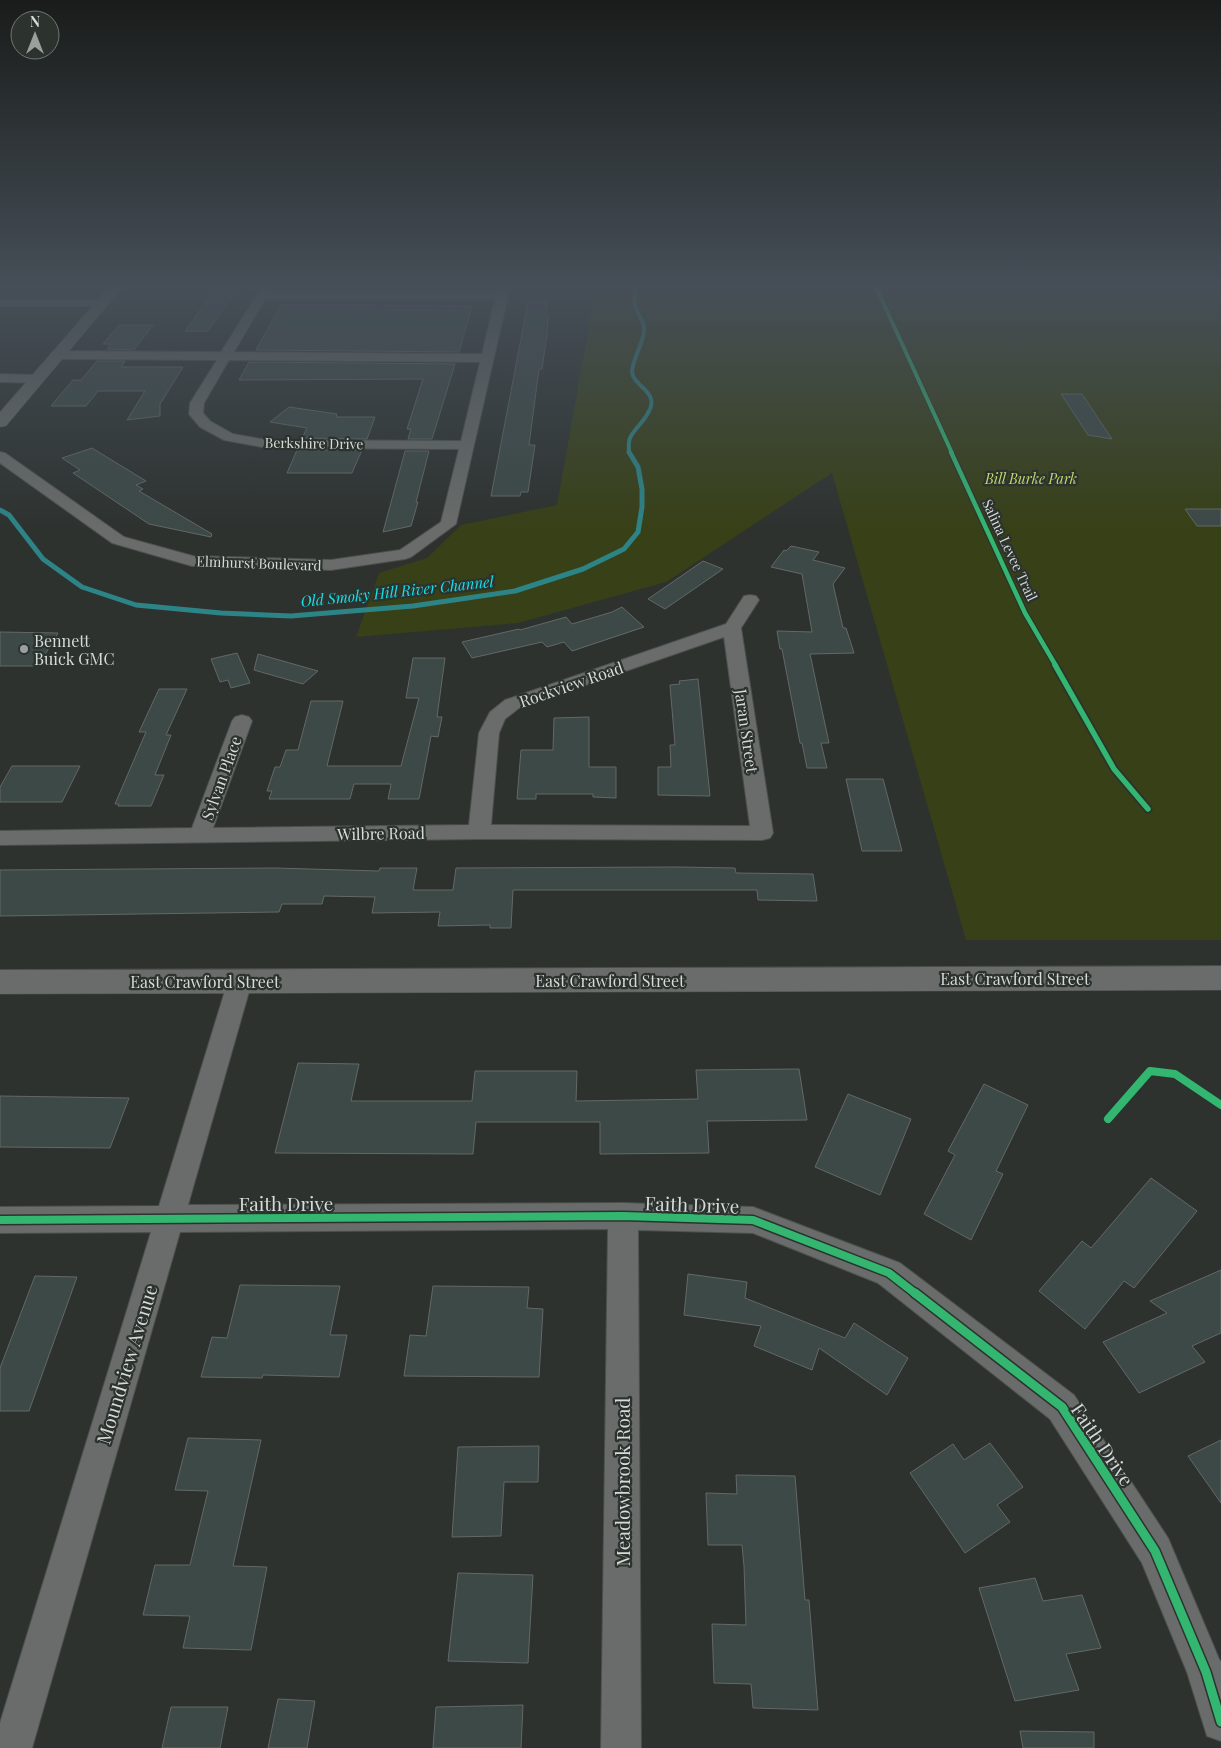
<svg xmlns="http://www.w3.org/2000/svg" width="1221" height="1748" font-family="'Playfair Display',serif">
  <rect width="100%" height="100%" fill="#2d322f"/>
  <path fill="#374016" d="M596 287H1221V940H966L832 473 666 582 518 623 356 637 379 573 427 558 461 525 557 505Z"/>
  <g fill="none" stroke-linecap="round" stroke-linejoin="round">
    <path stroke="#2d8487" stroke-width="4" d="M629 453C629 449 628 442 630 438 635 427 648 419 651 406 655 390 632 385 632 371 633 358 646 338 644 327 643 319 637 313 635 306 633 299 637 294 634 287"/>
    <path stroke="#2d8487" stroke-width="5" d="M0 510 9 515 43 559 82 587 136 605 221 613 291 616 413 606 515 591 583 569 624 549 638 532 642 507V489L638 467 629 452"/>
  </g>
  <g fill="#3c4946" stroke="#646867">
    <path d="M217 287H238L208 331H185Z"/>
    <path d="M528 302H548L545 315H548L547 335 542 369H539L529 445H535L528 492H521L520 496H491Z"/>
    <path d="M281 305H352L472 306 459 352 256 350Z"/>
    <path d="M119 325H153L134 350 107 349 111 344H103Z"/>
    <path d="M97 361H125L121 367H183L160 404V416L127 420 145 391H98L86 406H51L73 380H81Z"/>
    <path d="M249 362 455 364 432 439H408L411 429H407L423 379 239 380Z"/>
    <path d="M1061 394H1082L1112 439 1088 435Z"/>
    <path d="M289 407 337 414 336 417H375L367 439 302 438 307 428 270 422Z"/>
    <path d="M92 448 146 481 136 485 143 489 139 491 212 534 211 537 149 524 73 473 80 470 62 458Z"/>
    <path d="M297 450H362L352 473H287Z"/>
    <path d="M405 451H429L416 502H418L411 526 383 532Z"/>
    <path d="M1185 509H1221V526H1197Z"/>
    <path d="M791 546 819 552 813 560 845 568 833 584 843 628H846L854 653 810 654 829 743H821L827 768H807L802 743H800L782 649H780L777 631 812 632 802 574 771 567 784 550 786 551Z"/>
    <path d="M703 561 723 569 665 609 648 599Z"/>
    <path d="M622 607 644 627 572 651 564 642 547 647 542 642 472 658 462 642 519 629 520 630 566 617 572 624 612 612Z"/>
    <path d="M0 632 58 633 38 666H0Z"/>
    <path d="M237 653 250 683 231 688 228 680 220 682 211 659Z"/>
    <path d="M258 654 318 671 303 684 254 670Z"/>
    <path d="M413 658H445L437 717H442L438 737 431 736 419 799H388L391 784H354L350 799H269L272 791H267L275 767H280L286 750H298L311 701H343L327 766H401L419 698H406Z"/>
    <path d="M698 679 710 796 658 795V767H671L670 745H675L670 685 680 684 679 681Z"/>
    <path d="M159 689H187L166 735H171L155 775H164L151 806H118L119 804H115L146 732H139Z"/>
    <path d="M589 717V767H616V798L593 797V794H536V799H517L521 750H553L554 718Z"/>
    <path d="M12 766H80L62 802H0V787Z"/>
    <path d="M846 779H883L902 851H862Z"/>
    <path d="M677 867 735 868 736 873 813 874 817 901 758 900 757 890H513L511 928H490V925L438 926 440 912 372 913 375 897 324 896 322 904H282L279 912 0 916V870L275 868 379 871 380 868H417L413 890H453L456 868Z"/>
    <path d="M298 1063 359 1064 351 1101H472L475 1071H577L576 1101 698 1099 696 1070 799 1069 807 1120 707 1121 709 1153 600 1154V1122H476L473 1154 275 1153Z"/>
    <path d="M984 1084 1028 1105 996 1171 1003 1174 971 1240 924 1214 955 1155 948 1151Z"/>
    <path d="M848 1094 911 1119 880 1195 815 1167Z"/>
    <path d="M0 1096 129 1098 110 1148 0 1147Z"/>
    <path d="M1151 1178 1197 1211 1134 1288 1124 1281 1085 1329 1039 1291 1082 1241 1091 1248Z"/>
    <path d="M1221 1270V1333L1192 1346 1205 1362 1139 1393 1103 1342 1167 1313 1150 1301Z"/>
    <path d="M688 1274 747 1282 745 1298 845 1338 854 1323 908 1358 887 1395 819 1348 812 1370 754 1346 761 1326 684 1315Z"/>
    <path d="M35 1276 77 1277 29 1411H0V1368Z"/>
    <path d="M240 1285 340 1286 330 1335H347L339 1377 263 1375 262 1378 201 1377 212 1337 227 1338Z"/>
    <path d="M433 1286 529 1287 527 1308 543 1309 539 1377 404 1376 410 1335 426 1336Z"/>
    <path d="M188 1438 261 1440 233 1566 267 1567 251 1650 183 1648 190 1616 143 1615 155 1565H190L208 1491 175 1490Z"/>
    <path d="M1221 1440V1503L1188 1456Z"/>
    <path d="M990 1443 1023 1487 997 1505 1010 1522 965 1553 910 1473 953 1444 964 1460Z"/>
    <path d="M539 1446 538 1482H504L501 1536 452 1537 458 1447Z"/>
    <path d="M736 1475 795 1476 805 1600H809L818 1710 753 1708 751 1684 714 1683 712 1624 746 1625 744 1566 742 1545H708L706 1493 737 1494Z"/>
    <path d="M458 1573 533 1575 528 1663 448 1661Z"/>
    <path d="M1035 1578 1043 1601 1082 1595 1101 1648 1066 1654 1079 1690 1015 1701 979 1588Z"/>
    <path d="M278 1699 315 1701 307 1748H268Z"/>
    <path d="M523 1705 521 1748H433L436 1707Z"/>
    <path d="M171 1707H228L220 1748H162Z"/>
    <path d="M1020 1731 1094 1732V1748H1023Z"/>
  </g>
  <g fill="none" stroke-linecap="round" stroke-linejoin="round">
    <g stroke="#4c504e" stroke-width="2">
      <g id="minor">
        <path d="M262 287H272L269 293H497L499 287H510L456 524 411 557 405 559 331 570 192 566 112 543 0 463V452L5 453 124 537 193 556 331 560 400 550 441 522 459 449 267 448 224 440 200 427 189 414 190 403 217 360 57 359 51 355 57 351 221 352ZM265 299H495L482 354 234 352ZM229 360 480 362 461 441 267 440 233 434 210 421 203 413 204 403Z"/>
        <path d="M0 300H102L108 303 102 306H0Z"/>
        <path d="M0 374 37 375 43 379 37 383 0 382Z"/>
        <path d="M750 595 756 596 759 600 741 628 773 833 770 838 762 840 479 839 0 845V831L192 828 232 721 235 717 242 715 249 717 252 721 213 828 469 825 479 733 490 712 505 700 726 624 744 596ZM724 637 750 826 491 825 499 733 505 719 519 708Z"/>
        <path d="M240 972 249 974 252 981 188 1205 623 1203 753 1207 900 1263 1074 1395 1168 1538 1219 1659 1221 1662V1741L1207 1736 1187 1672 1142 1563 1050 1419 878 1283 753 1233 638 1230 641 1748H601L608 1229 180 1232 32 1748H0V1723L151 1232 0 1233V1207L159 1206 228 981 231 974Z"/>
      </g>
    </g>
    <g stroke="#4c504e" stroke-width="1">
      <path id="tertiary" d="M1221 966V990L0 994V970Z"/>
    </g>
    <g stroke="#4c504e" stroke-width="1">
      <path id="secondary" d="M109 287H123L6 426 0 427V412Z"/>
    </g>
    <use href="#minor" fill="#696c6a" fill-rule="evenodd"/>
    <use href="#tertiary" fill="#696c6a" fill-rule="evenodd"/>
    <use href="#secondary" fill="#696c6a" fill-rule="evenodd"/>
    <g stroke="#2c332f" stroke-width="5.5">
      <path id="cycleway-far4" d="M876 287 952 453"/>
    </g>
    <g stroke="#2c332f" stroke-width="7">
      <path id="cycleway-far3" d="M951 452 1025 613 1056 666"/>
    </g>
    <g stroke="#2c332f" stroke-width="9">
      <path id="cycleway-far2" d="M1055 665 1114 769 1148 809"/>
    </g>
    <g stroke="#2c332f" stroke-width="11">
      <g id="cycleway-far1">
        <path d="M1108 1119 1150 1071 1175 1074 1221 1105"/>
        <path d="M0 1220 623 1216 753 1220 889 1273 916 1294"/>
      </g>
    </g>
    <g stroke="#2c332f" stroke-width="12">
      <path id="cycleway" d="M915 1293 1062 1407 1155 1551 1206 1672 1221 1722"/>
    </g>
    <use href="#cycleway-far4" stroke="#33b770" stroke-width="4"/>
    <use href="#cycleway-far3" stroke="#33b770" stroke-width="4.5"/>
    <use href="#cycleway-far2" stroke="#33b770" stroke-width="5.5"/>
    <use href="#cycleway-far1" stroke="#33b770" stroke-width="8"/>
    <use href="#cycleway" stroke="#33b770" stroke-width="9"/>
  </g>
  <linearGradient id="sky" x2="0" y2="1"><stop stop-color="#191c1a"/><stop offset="0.54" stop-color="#464f58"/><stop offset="1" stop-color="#464f58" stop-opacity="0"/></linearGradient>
  <rect width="1221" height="531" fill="url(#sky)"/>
  <circle fill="#9b9f9d" stroke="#2c332f" stroke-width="2" cx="24" cy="649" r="5"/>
  <g text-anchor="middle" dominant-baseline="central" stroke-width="4.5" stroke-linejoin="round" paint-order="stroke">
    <g font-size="14" fill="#d6dad8" stroke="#2c332f">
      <text transform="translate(314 443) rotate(1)">Berkshire Drive</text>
      <text transform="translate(1010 550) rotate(65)">Salina Levee Trail</text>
      <text transform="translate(259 563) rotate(2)">Elmhurst Boulevard</text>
    </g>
    <g font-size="14" font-style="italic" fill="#c1d86b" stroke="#2c332f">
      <text x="1031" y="478">Bill Burke Park</text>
    </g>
    <g font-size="15" font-style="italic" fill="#16dfe8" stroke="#2c332f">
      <text transform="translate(397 591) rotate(-6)">Old Smoky Hill River Channel</text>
    </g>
    <g font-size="16" fill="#d6dad8" stroke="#2c332f" text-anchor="start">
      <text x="34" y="640">Bennett<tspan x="34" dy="18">Buick GMC</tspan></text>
    </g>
    <g font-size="16" fill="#d6dad8" stroke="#2c332f">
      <text transform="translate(571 684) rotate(-19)">Rockview Road</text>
      <text transform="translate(747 731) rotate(82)">Jaran Street</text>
      <text transform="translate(221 778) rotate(-70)">Sylvan Place</text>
      <text transform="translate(381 833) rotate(-1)">Wilbre Road</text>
      <text x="1015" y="978">East Crawford Street</text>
      <text x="610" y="980">East Crawford Street</text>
      <text x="205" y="981">East Crawford Street</text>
    </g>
    <g font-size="19" fill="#d6dad8" stroke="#2c332f">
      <text x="286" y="1203">Faith Drive</text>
      <text transform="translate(692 1204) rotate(2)">Faith Drive</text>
      <text transform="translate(126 1364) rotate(-73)">Moundview Avenue</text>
      <text transform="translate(1103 1444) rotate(56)">Faith Drive</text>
      <text transform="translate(622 1482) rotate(-90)">Meadowbrook Road</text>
    </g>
  </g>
  <g transform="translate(35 35)"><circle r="24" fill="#2c332f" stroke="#707673"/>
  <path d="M0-4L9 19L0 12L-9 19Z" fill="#9b9f9d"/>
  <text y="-8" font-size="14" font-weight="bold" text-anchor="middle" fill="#d6dad8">N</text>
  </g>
</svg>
